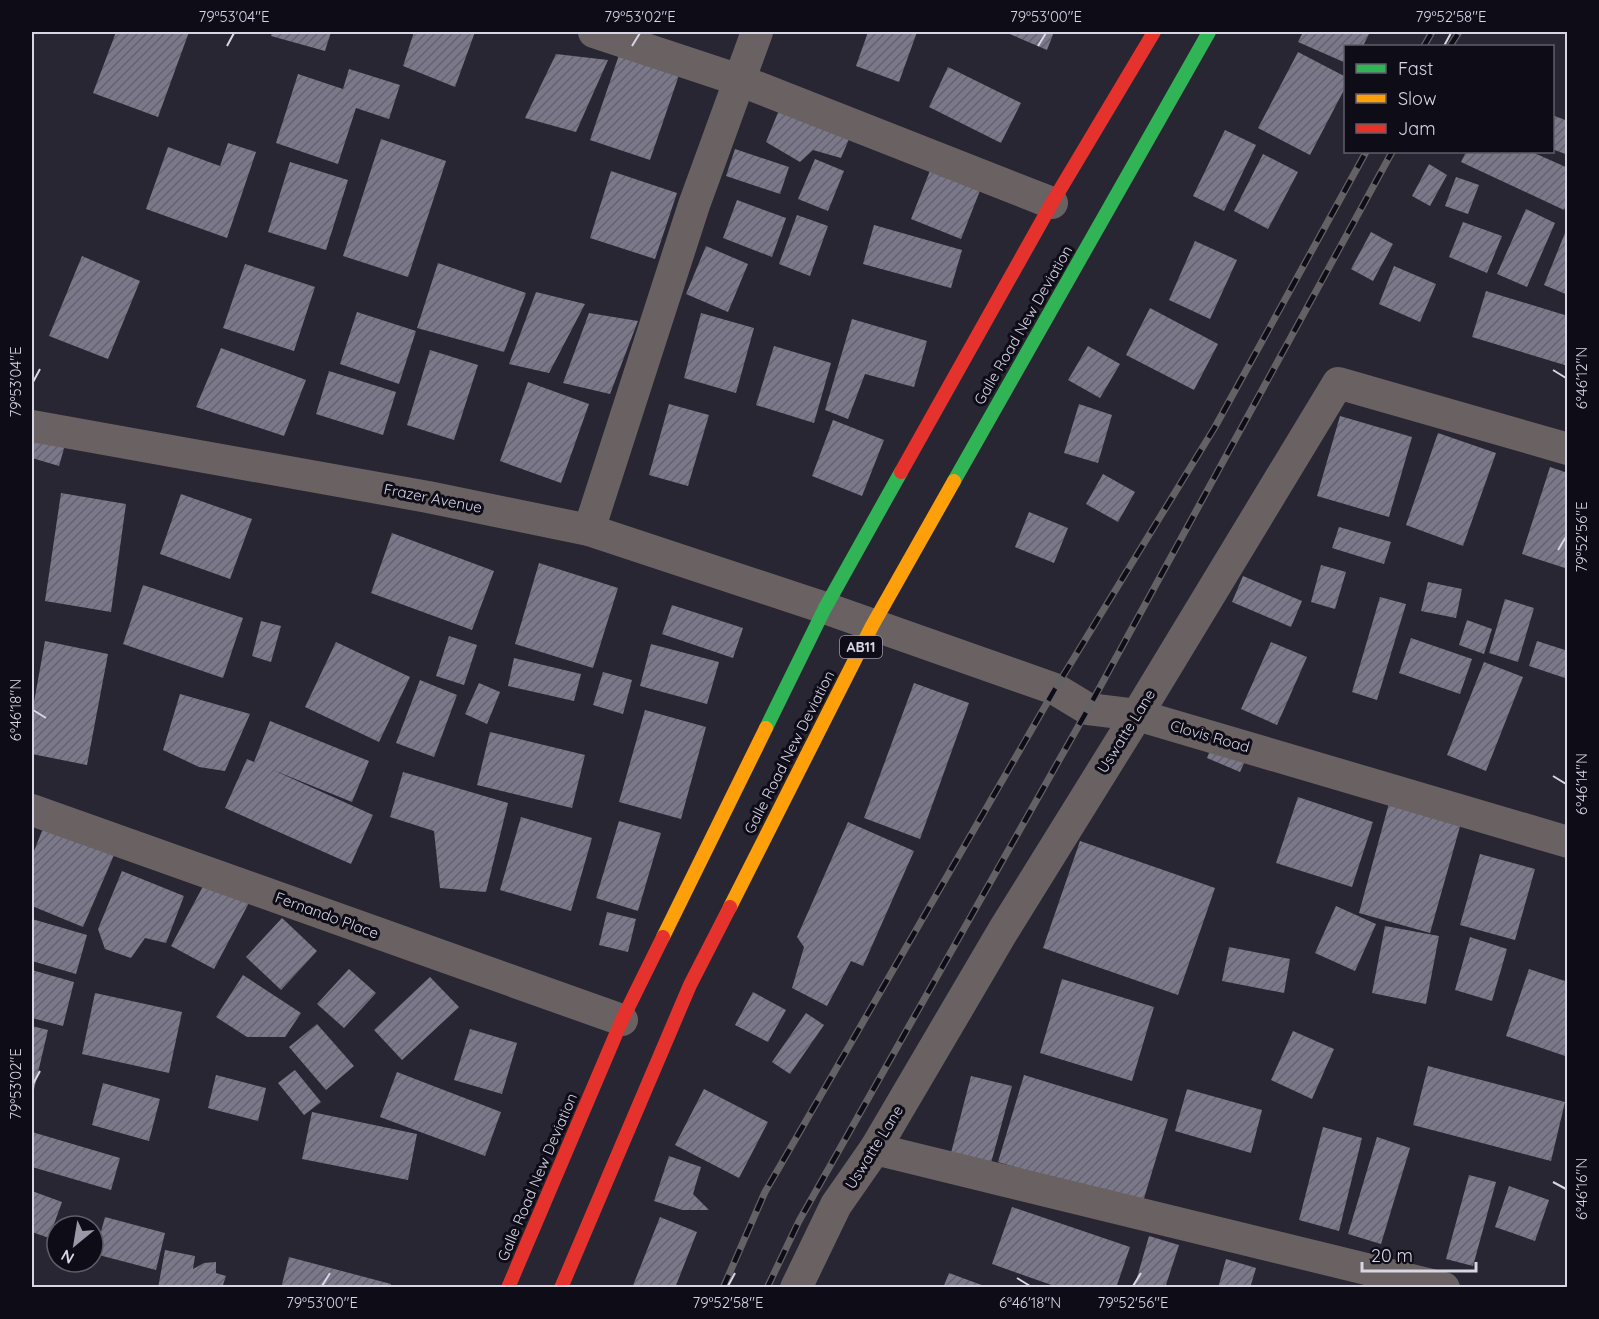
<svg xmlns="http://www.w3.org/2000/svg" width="1599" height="1319" font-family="Quicksand,sans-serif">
  <defs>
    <pattern id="building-hatch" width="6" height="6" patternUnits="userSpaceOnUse" patternTransform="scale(1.5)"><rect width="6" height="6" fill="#7b7889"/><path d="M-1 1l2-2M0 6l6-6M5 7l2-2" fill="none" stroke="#64626e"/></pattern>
  </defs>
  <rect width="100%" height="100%" fill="#282632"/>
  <g fill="url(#building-hatch)">
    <path d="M116 32H189L158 117 93 93Z"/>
    <path d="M272 32H331L325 51 271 36Z"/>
    <path d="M414 32H475L455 87 403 66Z"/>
    <path d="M868 32H917L899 82 856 66Z"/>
    <path d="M1005 32H1054L1047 50Z"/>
    <path d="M1303 32H1370L1363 46H1346V63L1298 42Z"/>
    <path d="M1298 52 1346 77V86L1310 155 1258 128Z"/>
    <path d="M556 54 608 60 576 132 525 118Z"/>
    <path d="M619 55 679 75 650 160 590 140Z"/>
    <path d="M948 67 1021 103 1001 143 929 107Z"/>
    <path d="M349 69 400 85 389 119 356 108 338 164 276 143 298 74 343 89Z"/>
    <path d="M779 110 849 139 841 158 813 150 800 162 766 142Z"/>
    <path d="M1552 115 1568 121V155L1552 149Z"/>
    <path d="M1225 130 1256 145 1224 211 1193 196Z"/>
    <path d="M381 139 446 161 408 277 343 256Z"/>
    <path d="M228 143 256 152 227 238 146 209 168 147 220 166Z"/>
    <path d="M735 149 789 167 780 194 726 176Z"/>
    <path d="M1466 152H1532L1568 168V202L1564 210 1461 162Z"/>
    <path d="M1263 154 1298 172 1268 229 1234 211Z"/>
    <path d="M815 159 844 171 828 211 798 199Z"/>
    <path d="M290 162 348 180 326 250 268 232Z"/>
    <path d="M933 163 983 183 961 239 911 219Z"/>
    <path d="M1429 164 1447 175 1430 206 1412 196Z"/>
    <path d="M611 171 677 193 655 259 590 238Z"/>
    <path d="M1456 177 1479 185 1468 214 1445 206Z"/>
    <path d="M737 200 786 218 772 257 723 238Z"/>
    <path d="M1526 209 1555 223 1527 287 1497 274Z"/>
    <path d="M797 215 828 226 810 276 779 264Z"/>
    <path d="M1463 222 1502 236 1487 273 1449 257Z"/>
    <path d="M874 225 962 250 951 288 863 264Z"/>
    <path d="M1567 228H1568V295L1544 285Z"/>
    <path d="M1371 232 1393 244 1373 281 1351 269Z"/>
    <path d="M1195 241 1237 260 1210 319 1169 300Z"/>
    <path d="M706 246 748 264 728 312 686 294Z"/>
    <path d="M82 256 140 281 108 359 49 336Z"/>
    <path d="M438 263 526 293 504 352 417 328Z"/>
    <path d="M245 264 315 287 294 351 223 328Z"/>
    <path d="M1394 266 1436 284 1420 322 1379 304Z"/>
    <path d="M1486 291 1568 316V366L1472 337Z"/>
    <path d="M536 292 585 304 549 373 509 364Z"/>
    <path d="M1150 308 1218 344 1194 390 1126 355Z"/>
    <path d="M357 312 416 331 399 384 340 364Z"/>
    <path d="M589 313 638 321 610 394 563 383Z"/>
    <path d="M701 313 754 328 736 393 684 378Z"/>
    <path d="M852 319 927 341 914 387 865 374 848 419 825 410Z"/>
    <path d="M774 346 831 363 814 423 756 405Z"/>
    <path d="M1088 346 1120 364 1100 398 1068 380Z"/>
    <path d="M221 348 306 380 284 436 196 407Z"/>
    <path d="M430 350 478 365 454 440 407 425Z"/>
    <path d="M329 371 396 392 383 435 316 414Z"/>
    <path d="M528 382 589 404 561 483 500 461Z"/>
    <path d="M669 404 709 415 688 486 649 475Z"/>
    <path d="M1079 404 1112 415 1098 463 1064 453Z"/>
    <path d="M1340 416 1412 437 1389 517 1317 496Z"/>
    <path d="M833 420 884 440 862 496 812 476Z"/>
    <path d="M1438 433 1496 453 1463 546 1406 525Z"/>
    <path d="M32 435 65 445 59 466 32 458Z"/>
    <path d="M1550 467 1568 473V569L1522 554Z"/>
    <path d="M1103 474 1135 492 1118 522 1086 504Z"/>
    <path d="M61 493 126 504 111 612 45 601Z"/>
    <path d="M181 494 252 519 230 579 160 554Z"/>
    <path d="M1029 512 1068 528 1054 563 1015 547Z"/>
    <path d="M1339 527 1391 542 1384 564 1332 548Z"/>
    <path d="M392 533 494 571 472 630 371 593Z"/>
    <path d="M539 563 618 588 593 668 515 644Z"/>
    <path d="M1321 565 1346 572 1335 609 1311 602Z"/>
    <path d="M1243 576 1302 601 1291 627 1232 602Z"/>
    <path d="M1428 582 1462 589 1456 618 1421 611Z"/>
    <path d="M143 585 243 618 223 678 123 644Z"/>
    <path d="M1380 597 1406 604 1377 700 1352 692Z"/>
    <path d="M1505 599 1534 608 1518 662 1489 653Z"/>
    <path d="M672 605 743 628 733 658 662 634Z"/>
    <path d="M1467 620 1492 629 1484 654 1459 645Z"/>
    <path d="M261 621 281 626 271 662 252 656Z"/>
    <path d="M449 636 477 645 464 685 436 676Z"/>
    <path d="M1411 638 1472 659 1460 694 1399 673Z"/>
    <path d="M45 641 108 654 87 765 32 754V713Z"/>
    <path d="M1537 641 1568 651V679L1529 666Z"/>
    <path d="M336 642 410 677 379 742 305 707Z"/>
    <path d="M1271 642 1307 657 1277 725 1241 709Z"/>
    <path d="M651 644 719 662 707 704 640 686Z"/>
    <path d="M514 658 581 674 574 701 508 686Z"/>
    <path d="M1484 662 1523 677 1486 771 1447 755Z"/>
    <path d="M603 672 632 680 623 714 593 705Z"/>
    <path d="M420 680 457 695 434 757 396 743Z"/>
    <path d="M479 683 500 692 487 724 465 714Z"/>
    <path d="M914 683 969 703 920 839 864 818Z"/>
    <path d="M180 694 250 714 225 771 199 767 163 750Z"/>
    <path d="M645 710 706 727 681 819 619 802Z"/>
    <path d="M270 721 369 761 352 802 273 770 373 815 351 864 225 808 247 759 254 762Z"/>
    <path d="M490 732 585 755 572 808 477 785Z"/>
    <path d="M1212 745 1246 759 1240 772 1207 758Z"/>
    <path d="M403 772 508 803 486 892 440 888 434 831 390 817Z"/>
    <path d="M1298 797 1373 822 1352 887 1276 863Z"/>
    <path d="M1389 803 1461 823 1430 933 1359 913Z"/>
    <path d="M521 817 592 838 571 911 500 890Z"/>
    <path d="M619 821 661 833 638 911 596 898Z"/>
    <path d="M848 822 914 851 863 966 851 961 827 1006 792 988 804 947 797 937Z"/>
    <path d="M44 826 114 855 83 927 32 906V856Z"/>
    <path d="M1080 841 1215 888 1178 995 1043 948Z"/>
    <path d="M1480 854 1535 869 1515 940 1460 925Z"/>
    <path d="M122 871 184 896 166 943 145 938 131 958 105 949 98 929Z"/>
    <path d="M208 877 251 899 214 969 171 946Z"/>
    <path d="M1336 906 1376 924 1355 971 1315 953Z"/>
    <path d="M607 912 636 919 628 952 599 945Z"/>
    <path d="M282 918 317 951 281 990 246 957Z"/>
    <path d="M32 919 87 935 76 974 32 961Z"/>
    <path d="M1385 926 1439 936 1426 1004 1372 993Z"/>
    <path d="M1470 937 1507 949 1492 1001 1455 990Z"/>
    <path d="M1229 947 1290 959 1284 993 1222 981Z"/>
    <path d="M349 969 376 993 344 1028 317 1004Z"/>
    <path d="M1529 969 1568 982V1057L1506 1036Z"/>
    <path d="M32 970 74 982 63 1026 32 1018Z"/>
    <path d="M243 975 301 1013 285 1037H247L216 1017Z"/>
    <path d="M430 977 459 1007 402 1060 374 1030Z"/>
    <path d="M1062 979 1154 1007 1132 1081 1040 1053Z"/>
    <path d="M753 992 786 1010 768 1042 735 1025Z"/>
    <path d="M95 993 182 1012 169 1073 82 1054Z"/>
    <path d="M806 1013 824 1025 790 1074 772 1062Z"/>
    <path d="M317 1024 354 1066 326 1090 289 1047Z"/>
    <path d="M32 1026 48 1030 32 1098Z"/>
    <path d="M470 1029 517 1043 502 1094 454 1080Z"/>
    <path d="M1293 1031 1334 1049 1312 1099 1271 1080Z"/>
    <path d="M1428 1066 1565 1102 1551 1161 1413 1125Z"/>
    <path d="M295 1070 321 1102 304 1115 278 1083Z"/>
    <path d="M397 1072 501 1112 485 1156 380 1117Z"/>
    <path d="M216 1075 266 1088 258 1121 208 1108Z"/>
    <path d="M1024 1075 1168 1119 1142 1205 998 1162Z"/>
    <path d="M971 1076 1012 1086 991 1163 951 1153Z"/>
    <path d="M103 1083 160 1099 149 1141 92 1125Z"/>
    <path d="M704 1089 768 1122 739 1178 675 1145Z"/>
    <path d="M1187 1089 1262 1110 1251 1153 1175 1131Z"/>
    <path d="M312 1112 417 1134 408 1180 302 1159Z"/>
    <path d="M1323 1127 1362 1138 1339 1231 1299 1220Z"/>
    <path d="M32 1132 120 1158 111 1190 32 1167Z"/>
    <path d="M1377 1137 1410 1148 1381 1244 1348 1234Z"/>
    <path d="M669 1156 701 1167 693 1194 709 1210H682L654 1201Z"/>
    <path d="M1469 1175 1496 1182 1473 1266 1446 1259Z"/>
    <path d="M1509 1186 1549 1200 1535 1241 1495 1227Z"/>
    <path d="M32 1191 62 1202 49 1238 32 1232Z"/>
    <path d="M1012 1207 1130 1247 1116 1288H1060L992 1264Z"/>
    <path d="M105 1217 165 1233 156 1270 95 1254Z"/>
    <path d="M660 1217 697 1232 675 1288H632Z"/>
    <path d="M1149 1236 1179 1245 1165 1288H1134Z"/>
    <path d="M165 1250 195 1256 193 1269 204 1263 216 1262V1273L226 1276 222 1288H158Z"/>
    <path d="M289 1257 391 1284V1288H281Z"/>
    <path d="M1226 1259 1256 1268 1250 1288H1218Z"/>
    <path d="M949 1273 987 1287V1288H943Z"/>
  </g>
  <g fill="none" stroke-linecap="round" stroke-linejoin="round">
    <g stroke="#6a6262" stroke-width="32">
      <path d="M594 32 739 80 1052 203"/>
      <path d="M32 426 428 497 589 530 825 608 1055 689 1088 709 1137 715 1568 842"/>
      <path d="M589 530 694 205 757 32"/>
      <path d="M32 810 622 1020"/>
      <path d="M875 1149 1444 1288"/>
      <path d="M796 1288 836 1205 875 1149 1003 931 1137 715 1338 383 1568 449"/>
    </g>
    <g stroke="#30b455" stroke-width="14">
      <path d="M954 481 1209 32"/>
      <path d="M766 728 825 608 901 472"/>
    </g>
    <g stroke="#ff9f0a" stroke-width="14">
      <path d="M730 907 872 626 954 481"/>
      <path d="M663 937 766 728"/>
    </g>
    <g stroke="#e5322d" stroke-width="14">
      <path d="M901 472 1052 203 1154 32"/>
      <path d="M508 1288 622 1020 663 937"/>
      <path d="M561 1288 690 985 730 907"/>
    </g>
    <g stroke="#656266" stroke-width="7">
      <g id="rail">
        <path d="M1424 46 1432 32"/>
        <path d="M1450 46 1459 32"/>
        <path d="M723 1288 765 1192 1055 689 1215 427 1366 152"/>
        <path d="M767 1288 799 1221 1088 709 1392 152"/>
      </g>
    </g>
    <use href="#rail" stroke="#0e0c16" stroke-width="4.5" stroke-dasharray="14" stroke-linecap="butt"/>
  </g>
  <path fill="none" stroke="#d8d6e5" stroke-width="2" d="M227 46 234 33M632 46 640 33M1038 46 1046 33M1444 46 1451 33M1553 370 1566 378M33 382 40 369M1558 550 1566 537M33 710 46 718M1553 776 1566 784M33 1084 40 1071M1553 1182 1566 1189M1017 1278 1030 1286M322 1286 330 1273M728 1286 735 1273M1133 1286 1141 1273"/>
  <g text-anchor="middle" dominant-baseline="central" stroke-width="6" stroke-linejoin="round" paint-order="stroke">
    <rect fill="#0e0c16" stroke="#9b99a7" stroke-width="1.5" x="840" y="636" width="42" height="22" rx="4.5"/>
    <g font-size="14" font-weight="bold" fill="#d8d6e5">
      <text x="861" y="647">AB11</text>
    </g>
    <g font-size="15" fill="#d8d6e5" stroke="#0e0c16">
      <text transform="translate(1023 325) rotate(-60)">Galle Road New Deviation</text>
      <text transform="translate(433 498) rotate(11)">Frazer Avenue</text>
      <text transform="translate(1126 731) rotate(-58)">Uswatte Lane</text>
      <text transform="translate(1210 736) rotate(16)">Clovis Road</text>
      <text transform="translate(789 752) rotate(-63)">Galle Road New Deviation</text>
      <text transform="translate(327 915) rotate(20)">Fernando Place</text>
      <text transform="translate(874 1147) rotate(-58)">Uswatte Lane</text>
      <text transform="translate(537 1177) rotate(-67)">Galle Road New Deviation</text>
    </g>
  </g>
  <rect width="1599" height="1319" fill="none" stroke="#0e0c16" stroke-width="66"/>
  <rect x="1344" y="45" width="210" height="108" fill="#0e0c16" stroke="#5f5d69" stroke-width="1.5"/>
  <rect x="1356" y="64" width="30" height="9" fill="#30b455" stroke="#5f5d69" stroke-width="1.5"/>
  <text x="1398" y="75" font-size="18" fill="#d8d6e5">Fast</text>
  <rect x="1356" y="94" width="30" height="9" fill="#ff9f0a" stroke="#5f5d69" stroke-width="1.5"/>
  <text x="1398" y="105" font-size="18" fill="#d8d6e5">Slow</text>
  <rect x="1356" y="124" width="30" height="9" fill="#e5322d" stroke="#5f5d69" stroke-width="1.5"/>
  <text x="1398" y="135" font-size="18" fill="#d8d6e5">Jam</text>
  <g transform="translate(75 1244) rotate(210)"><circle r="28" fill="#0e0c16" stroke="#5f5d69" stroke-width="1.5"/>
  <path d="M0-4.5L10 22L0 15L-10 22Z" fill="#9a98a6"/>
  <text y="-9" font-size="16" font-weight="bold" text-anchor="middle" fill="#d8d6e5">N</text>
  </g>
  <path d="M1362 1262v9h114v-9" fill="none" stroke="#d8d6e5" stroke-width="3"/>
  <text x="1371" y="1262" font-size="18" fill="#d8d6e5" stroke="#0e0c16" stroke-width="4.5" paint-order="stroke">20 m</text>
  <rect x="33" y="33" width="1533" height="1253" fill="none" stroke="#d8d6e5" stroke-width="2"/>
  <g font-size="15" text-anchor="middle" fill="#d8d6e5">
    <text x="234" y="22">79°53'04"E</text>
    <text x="640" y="22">79°53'02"E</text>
    <text x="1046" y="22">79°53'00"E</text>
    <text x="1451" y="22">79°52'58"E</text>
    <text transform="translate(1582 378) rotate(-90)" y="5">6°46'12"N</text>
    <text transform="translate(16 382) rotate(-90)" y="5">79°53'04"E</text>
    <text transform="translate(1582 537) rotate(-90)" y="5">79°52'56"E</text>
    <text transform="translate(16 710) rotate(-90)" y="5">6°46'18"N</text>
    <text transform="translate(1582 784) rotate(-90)" y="5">6°46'14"N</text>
    <text transform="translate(16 1084) rotate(-90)" y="5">79°53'02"E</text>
    <text transform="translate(1582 1189) rotate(-90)" y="5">6°46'16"N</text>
    <text x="322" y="1308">79°53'00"E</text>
    <text x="728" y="1308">79°52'58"E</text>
    <text x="1030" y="1308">6°46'18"N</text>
    <text x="1133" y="1308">79°52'56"E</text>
  </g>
</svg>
